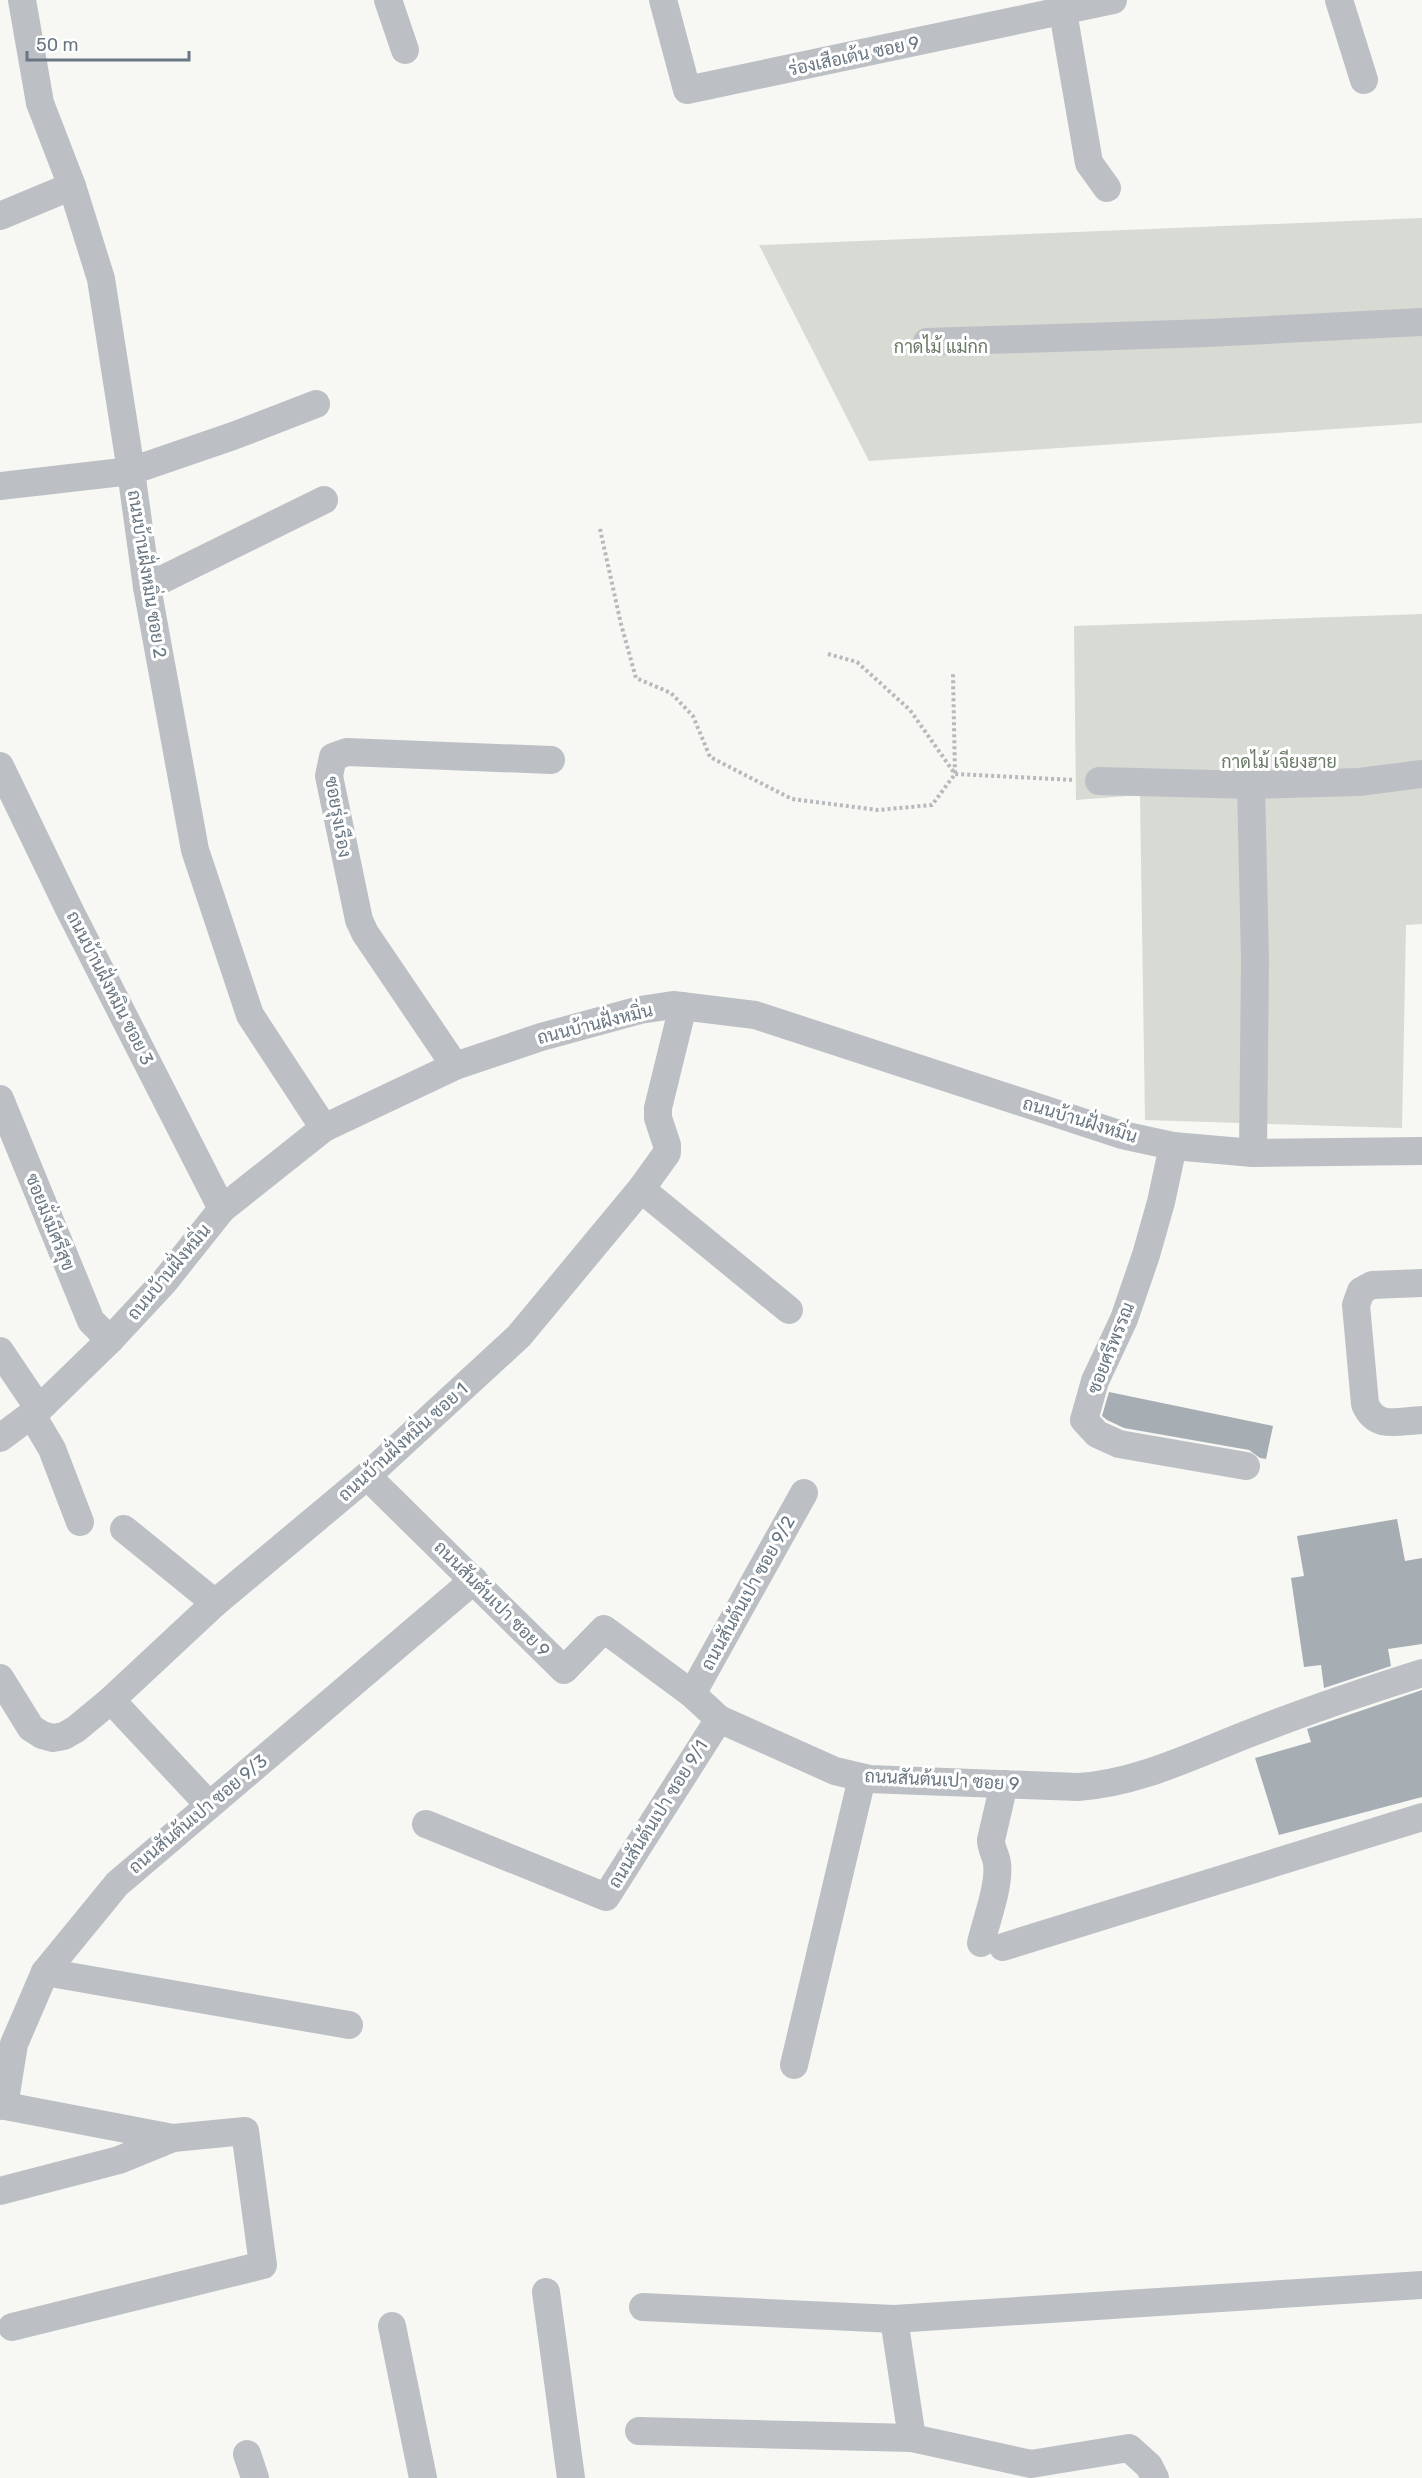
<svg xmlns="http://www.w3.org/2000/svg" width="1422" height="2478" font-family="Rubik,Sarabun,sans-serif">
  <rect width="100%" height="100%" fill="#f7f7f4"/>
  <g fill="#d7dbd4">
    <path d="M1422 218V423L869 461 759 245Z"/>
    <path d="M1422 614V924L1406 925 1402 1128 1145 1120 1140 795 1076 800 1074 626Z"/>
  </g>
  <g fill="#a6adb3">
    <path d="M1109 1392 1273 1426 1266 1459 1260 1458 1249 1450 1124 1428 1107 1420 1102 1416Z"/>
    <path d="M1397 1519 1405 1561 1422 1558V1644L1388 1649 1391 1666 1324 1688 1321 1665 1304 1667 1291 1578 1304 1576 1297 1536Z"/>
    <path d="M1422 1690V1797L1279 1835 1255 1758 1311 1742 1307 1729Z"/>
  </g>
  <g fill="none" stroke-linecap="round" stroke-linejoin="round">
    <g stroke="#b7babc" stroke-width="4" stroke-dasharray="3 3" stroke-linecap="butt">
      <path d="M600 529 621 624 636 678 671 693 693 716 710 757 792 799 878 810 932 805 955 774 953 674"/>
      <path d="M828 654 857 662 910 710 955 774 1075 780"/>
    </g>
    <g stroke="#bcc0c4" stroke-width="28">
      <path d="M22 0 40 103 72 186 101 279 131 471 147 587 195 850 250 1015 324 1128"/>
      <path d="M388 0 405 50"/>
      <path d="M663 0 687 90 1113 0"/>
      <path d="M1339 0 1364 80"/>
      <path d="M1063 12 1089 163 1107 188"/>
      <path d="M0 216 72 186"/>
      <path d="M927 342 1208 333 1422 322"/>
      <path d="M0 486 131 471 233 436 316 404"/>
      <path d="M147 587 324 500"/>
      <path d="M0 766 69 909 222 1209"/>
      <path d="M1099 781 1251 785 1359 782 1422 774"/>
      <path d="M1251 785 1255 961 1253 1153"/>
      <path d="M455 1066 365 933 359 920 329 776 333 757 347 752 551 760"/>
      <path d="M0 1099 91 1321 110 1340"/>
      <path d="M1173 1146 1161 1202 1146 1255 1124 1319 1095 1381 1084 1420 1097 1434 1119 1444 1246 1466"/>
      <path d="M641 1189 789 1310"/>
      <path d="M1422 1283 1372 1285 1361 1291 1356 1305 1365 1404C1376 1430 1398 1421 1422 1420"/>
      <path d="M0 1351 39 1409"/>
      <path d="M32 1415 52 1449 80 1522"/>
      <path d="M0 1438 39 1409 110 1340 164 1282 222 1209 324 1128 455 1066 541 1037 640 1010 673 1005 755 1015 1122 1135 1173 1146 1253 1153 1422 1151"/>
      <path d="M367 1476 564 1670 604 1629 692 1694 719 1719 835 1771 869 1779 1078 1787C1139 1783 1196 1754 1253 1732 1309 1710 1365 1691 1422 1673"/>
      <path d="M124 1529 215 1603"/>
      <path d="M0 1678 31 1728 42 1735 53 1738 64 1736 76 1729 111 1700 215 1603 367 1476 519 1336 641 1189 667 1153V1145L658 1118V1108L683 1006"/>
      <path d="M692 1694 804 1493"/>
      <path d="M111 1700 209 1805"/>
      <path d="M426 1824 606 1897 719 1719"/>
      <path d="M981 1943C986 1921 1000 1885 997 1863 996 1855 991 1849 991 1840L1004 1784"/>
      <path d="M1003 1947 1422 1817"/>
      <path d="M45 1972 349 2025"/>
      <path d="M794 2065 862 1778"/>
      <path d="M0 2105 173 2138 245 2131 263 2265 12 2327"/>
      <path d="M4 2106 14 2044 45 1972 117 1884 474 1580"/>
      <path d="M0 2191 119 2160 173 2138"/>
      <path d="M546 2292 571 2478"/>
      <path d="M643 2307 894 2319 1422 2285"/>
      <path d="M894 2319 912 2438"/>
      <path d="M392 2326 423 2478"/>
      <path d="M639 2431 912 2438 1031 2464 1129 2448 1149 2466 1155 2478"/>
      <path d="M247 2454 255 2478"/>
    </g>
  </g>
  <g text-anchor="middle" dominant-baseline="central" stroke-width="6" stroke-linejoin="round" paint-order="stroke">
    <g font-size="18" fill="#697782" stroke="#fff">
      <text transform="translate(854 56) rotate(-12)">ร่องเสือเต้น ซอย 9</text>
      <text transform="translate(147 574) rotate(81)">ถนนบ้านฝั่งหมิ่น ซอย 2</text>
      <text transform="translate(338 817) rotate(80)">ซอยรุ่งเรือง</text>
      <text transform="translate(110 988) rotate(63)">ถนนบ้านฝั่งหมิน ซอย 3</text>
      <text transform="translate(595 1024) rotate(-14)">ถนนบ้านฝั่งหมิ่น</text>
      <text transform="translate(1080 1120) rotate(17)">ถนนบ้านฝั่งหมิ่น</text>
      <text transform="translate(50 1222) rotate(68)">ซอยมั่งมีศรีสุข</text>
      <text transform="translate(169 1272) rotate(-50)">ถนนบ้านฝั่งหมิ่น</text>
      <text transform="translate(1111 1348) rotate(-68)">ซอยศรีพรรณ</text>
      <text transform="translate(403 1442) rotate(-42)">ถนนบ้านฝั่งหมิ่น ซอย 1</text>
      <text transform="translate(748 1593) rotate(-61)">ถนนสันต้นเปา ซอย 9/2</text>
      <text transform="translate(492 1599) rotate(45)">ถนนสันต้นเปา ซอย 9</text>
      <text transform="translate(942 1780) rotate(3)">ถนนสันต้นเปา ซอย 9</text>
      <text transform="translate(198 1814) rotate(-40)">ถนนสันต้นเปา ซอย 9/3</text>
      <text transform="translate(658 1814) rotate(-58)">ถนนสันต้นเปา ซอย 9/1</text>
    </g>
    <g font-size="18" fill="#6b7a67" stroke="#fff">
      <text x="941" y="347">กาดไม้ แม่กก</text>
      <text x="1279" y="762">กาดไม้ เจียงฮาย</text>
    </g>
  </g>
  <path d="M27 51v9h162v-9" fill="none" stroke="#697782" stroke-width="3"/>
  <text x="36" y="51" font-size="18" fill="#697782" stroke="#ffffff" stroke-width="4.5" paint-order="stroke">50 m</text>
</svg>
